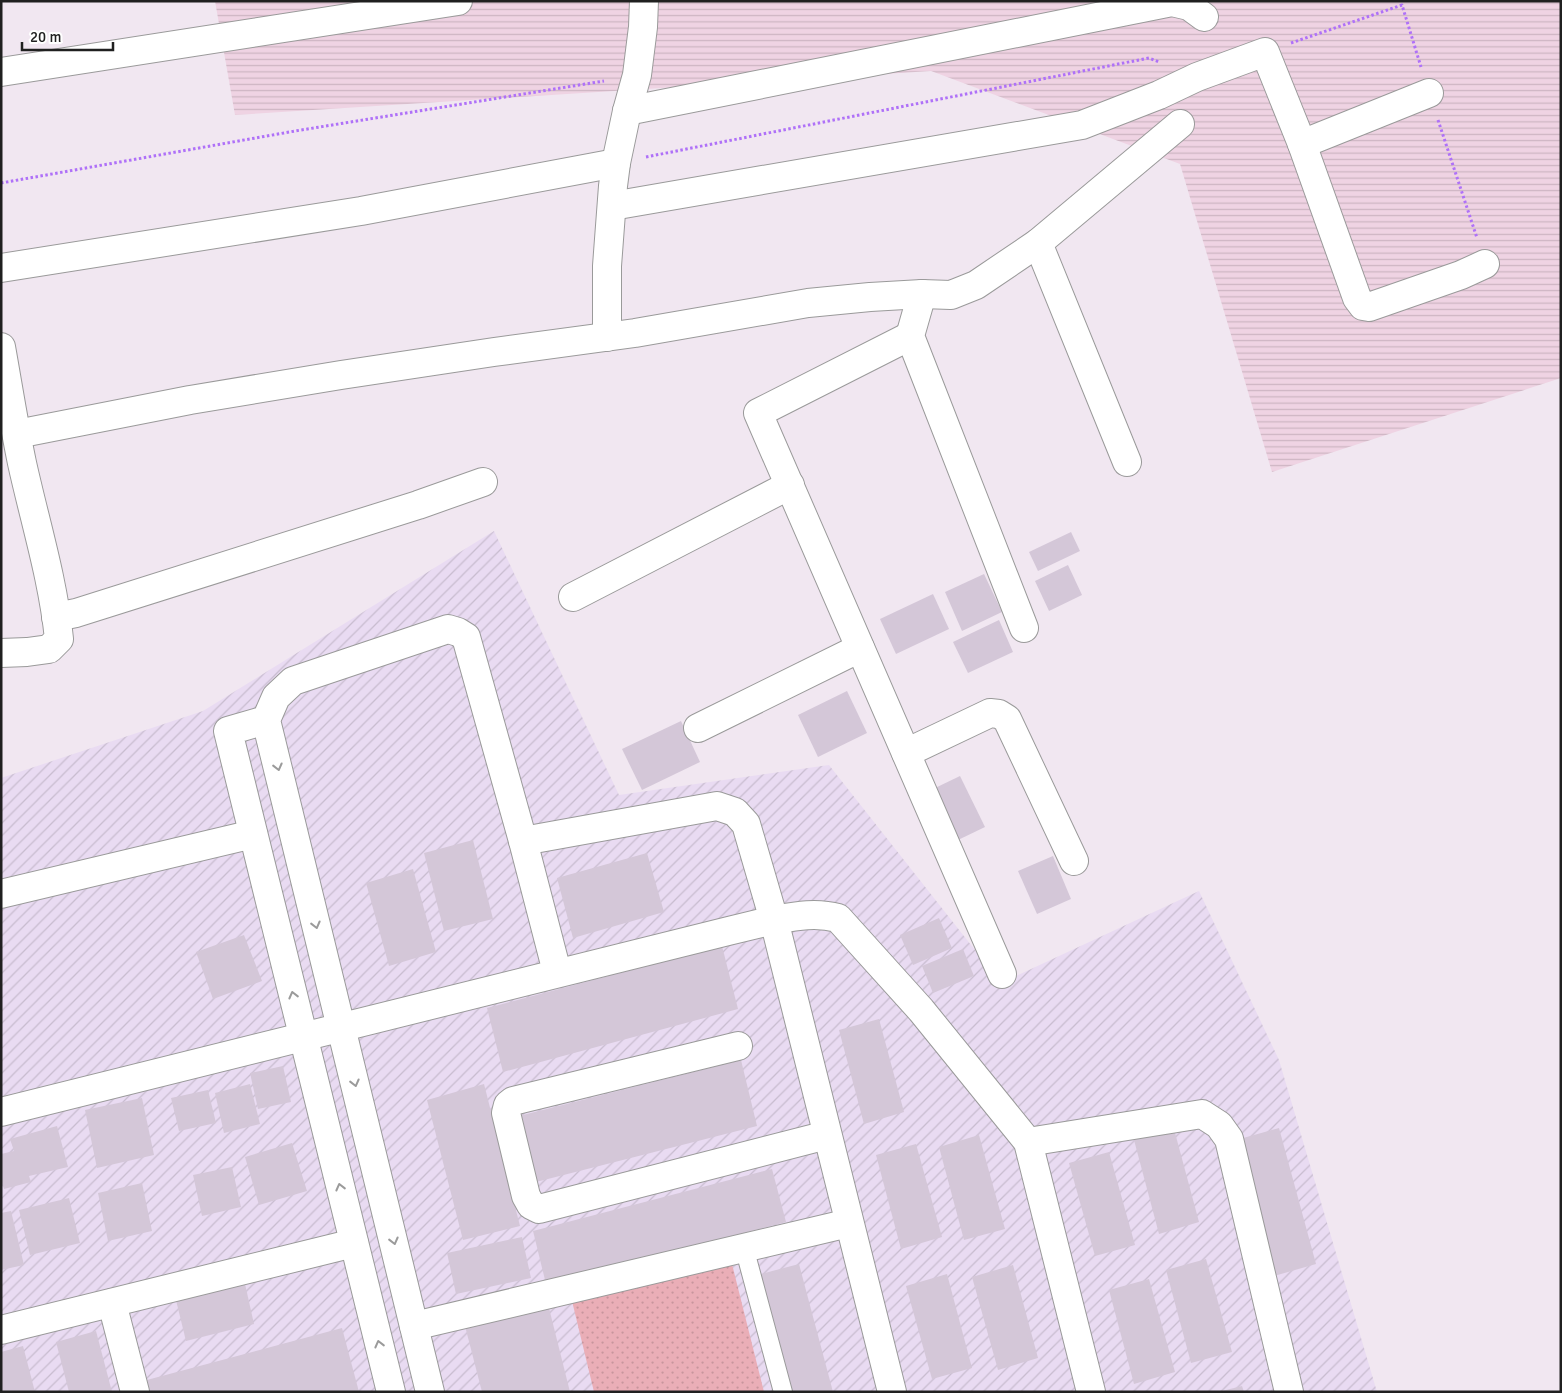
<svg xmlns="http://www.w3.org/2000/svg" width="1562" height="1393" font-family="Signika,sans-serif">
  <defs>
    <pattern id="military-furrows" width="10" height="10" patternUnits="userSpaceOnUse" patternTransform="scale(1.25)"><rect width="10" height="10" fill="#e9dbf2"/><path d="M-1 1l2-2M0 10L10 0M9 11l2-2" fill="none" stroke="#c8bccf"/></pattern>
    <pattern id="farmland-rules" width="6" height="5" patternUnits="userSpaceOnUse" patternTransform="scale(1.25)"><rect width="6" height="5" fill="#efd3e3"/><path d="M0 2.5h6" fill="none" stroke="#cdb5c2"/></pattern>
    <pattern id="grass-dots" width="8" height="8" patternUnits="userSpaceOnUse" patternTransform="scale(1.25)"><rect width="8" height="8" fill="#eaaeb7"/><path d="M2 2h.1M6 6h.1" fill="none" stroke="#c8959d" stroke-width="1.8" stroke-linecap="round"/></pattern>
  </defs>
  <rect width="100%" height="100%" fill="#f1e7f1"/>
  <path fill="url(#military-furrows)" d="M494 531 619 795 829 765 1001 983 1199 891 1279 1060 1377 1392H1V778L203 711Z"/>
  <path fill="url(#farmland-rules)" d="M215 1H1561V378L1272 472 1180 164 931 71 235 115Z"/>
  <path fill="url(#grass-dots)" d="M731 1260 764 1392H594L572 1301Z"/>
  <g fill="#d4c7d8">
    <path d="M1071 532 1080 551 1038 571 1029 552Z"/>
    <path d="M1068 565 1082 595 1049 611 1035 581Z"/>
    <path d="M984 574 1002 612 962 631 945 592Z"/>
    <path d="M933 594 949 629 896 654 880 619Z"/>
    <path d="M999 620 1013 652 968 673 953 642Z"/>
    <path d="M847 691 867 733 818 757 798 715Z"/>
    <path d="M681 721 700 762 642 790 622 749Z"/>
    <path d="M960 776 985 827 958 840 933 789Z"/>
    <path d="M473 840 493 919 444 931 424 853Z"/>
    <path d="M647 853 664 912 573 938 557 878Z"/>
    <path d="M1053 856 1071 899 1037 914 1018 871Z"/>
    <path d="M413 869 436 952 389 966 366 883Z"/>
    <path d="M939 918 952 948 913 965 900 935Z"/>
    <path d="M244 935 262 981 213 999 196 952Z"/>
    <path d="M722 946 738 1009 503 1072 487 1008Z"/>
    <path d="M963 949 974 976 933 993 922 966Z"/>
    <path d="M879 1019 904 1112 864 1124 839 1030Z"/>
    <path d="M741 1060 757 1126 532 1183 515 1117Z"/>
    <path d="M283 1066 291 1102 258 1109 250 1073Z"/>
    <path d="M250 1084 260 1124 224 1133 215 1093Z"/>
    <path d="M484 1084 520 1226 463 1240 427 1100Z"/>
    <path d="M208 1090 216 1123 179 1131 171 1098Z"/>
    <path d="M142 1098 154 1155 97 1168 85 1110Z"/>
    <path d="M57 1126 68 1167 29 1176 31 1182 4 1189 1 1180V1154L14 1151 10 1139Z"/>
    <path d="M1279 1128 1316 1264 1274 1276 1236 1140Z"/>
    <path d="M1174 1129 1199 1222 1159 1234 1134 1140Z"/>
    <path d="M979 1135 1005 1229 964 1240 939 1147Z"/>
    <path d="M292 1143 307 1191 259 1205 245 1157Z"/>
    <path d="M916 1144 942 1237 901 1249 876 1155Z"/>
    <path d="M1109 1152 1135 1245 1095 1256 1069 1163Z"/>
    <path d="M232 1167 241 1207 202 1216 193 1175Z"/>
    <path d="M772 1169 786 1222 546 1284 533 1231Z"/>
    <path d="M142 1183 152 1231 108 1241 98 1193Z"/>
    <path d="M69 1198 80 1243 30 1255 19 1210Z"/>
    <path d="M11 1211 24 1265 1 1270V1213Z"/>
    <path d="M522 1237 531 1278 456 1294 447 1253Z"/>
    <path d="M1206 1259 1232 1352 1191 1363 1166 1270Z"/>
    <path d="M799 1264 833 1392H787L757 1275Z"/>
    <path d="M1013 1265 1038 1358 998 1370 972 1277Z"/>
    <path d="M947 1274 972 1368 932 1379 906 1286Z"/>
    <path d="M243 1275 254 1324 186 1341 174 1292Z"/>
    <path d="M1149 1279 1175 1372 1134 1384 1109 1290Z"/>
    <path d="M548 1304 570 1392H482L465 1326Z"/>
    <path d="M342 1328 359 1392H146L143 1381Z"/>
    <path d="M96 1331 112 1392H69L56 1342Z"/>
    <path d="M23 1346 35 1392H1V1352Z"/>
    <path d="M1242 1386 1244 1392H1222V1391Z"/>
  </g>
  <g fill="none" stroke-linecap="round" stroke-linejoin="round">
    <g stroke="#9a9a9a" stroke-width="20">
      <path id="service" d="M744 1247 783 1392"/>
    </g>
    <g stroke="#9a9a9a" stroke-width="30">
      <g id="minor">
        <path d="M1 72 458 1"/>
        <path d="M627 111 1172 2 1189 6 1204 17"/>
        <path d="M1302 144 1429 93"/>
        <path d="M612 206 1082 125 1159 95 1197 77 1265 52 1302 144 1357 298 1363 306 1369 307 1461 275 1485 264"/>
        <path d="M1038 243 1127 462"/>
        <path d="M1 268 361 211 616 163"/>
        <path d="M922 294 910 336 1024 628"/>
        <path d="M910 336 758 413 1002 974"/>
        <path d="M607 337V266L613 186 616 163 627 111 637 75 643 27 644 1"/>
        <path d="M1 347C8 386 14 425 22 463 35 522 53 579 59 639L49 649 27 652 1 653"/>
        <path d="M17 434 190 400 341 375 494 352 635 333 808 303 870 297 922 294 951 295 976 285 1038 243 1180 124"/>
        <path d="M573 597 790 485"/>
        <path d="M56 617 76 613 418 505 483 482"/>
        <path d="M266 720 228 731 391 1392"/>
        <path d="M698 728 860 648"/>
        <path d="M906 753 990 713 999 714 1007 719 1074 861"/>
        <path d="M523 841 717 806 735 812 746 824 774 920 892 1392"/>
        <path d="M1 894 253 834"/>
        <path d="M738 1046 513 1101 508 1105 506 1113 526 1196 531 1205 539 1209 827 1135"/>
        <path d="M1 1112C259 1048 516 982 774 920 796 916 816 912 838 918L921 1010 1028 1142 1091 1392"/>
        <path d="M1028 1142 1202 1114 1219 1125 1229 1139 1289 1392"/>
        <path d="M112 1303 135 1392"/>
        <path d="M414 1326 849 1223"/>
        <path d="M1 1330 354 1243"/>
        <path d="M430 1392 266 720 276 697 293 681 448 629 458 632 466 637 523 841 557 972"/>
      </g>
    </g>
    <g stroke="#af71f8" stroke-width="3" stroke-dasharray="2.5 2.5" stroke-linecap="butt">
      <path d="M1291 43 1402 5 1421 67"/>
      <path d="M1438 120 1477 238"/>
      <path d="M646 157 1149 58 1159 62"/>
      <path d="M1 183 295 131 604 81"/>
    </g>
    <use href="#service" stroke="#fff" stroke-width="18"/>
    <use href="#minor" stroke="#fff" stroke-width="28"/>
  </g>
  <defs><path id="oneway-chevron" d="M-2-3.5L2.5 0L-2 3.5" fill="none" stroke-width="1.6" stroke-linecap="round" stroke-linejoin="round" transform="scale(1.25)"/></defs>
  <g stroke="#9b9b9b">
    <use href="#oneway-chevron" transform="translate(278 767) rotate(76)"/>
    <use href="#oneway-chevron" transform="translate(316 925) rotate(76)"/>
    <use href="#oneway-chevron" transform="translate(293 995) rotate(-104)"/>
    <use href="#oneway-chevron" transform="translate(355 1083) rotate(76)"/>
    <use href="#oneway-chevron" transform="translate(340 1187) rotate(-104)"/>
    <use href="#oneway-chevron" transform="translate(394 1241) rotate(76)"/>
    <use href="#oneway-chevron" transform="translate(379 1344) rotate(-104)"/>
  </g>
  <rect width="1562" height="1393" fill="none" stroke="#202020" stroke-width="5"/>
  <path d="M22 42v8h91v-8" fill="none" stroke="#202020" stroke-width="2.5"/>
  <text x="30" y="42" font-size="15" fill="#202020" stroke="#ffffff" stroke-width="4" paint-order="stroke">20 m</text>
</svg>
